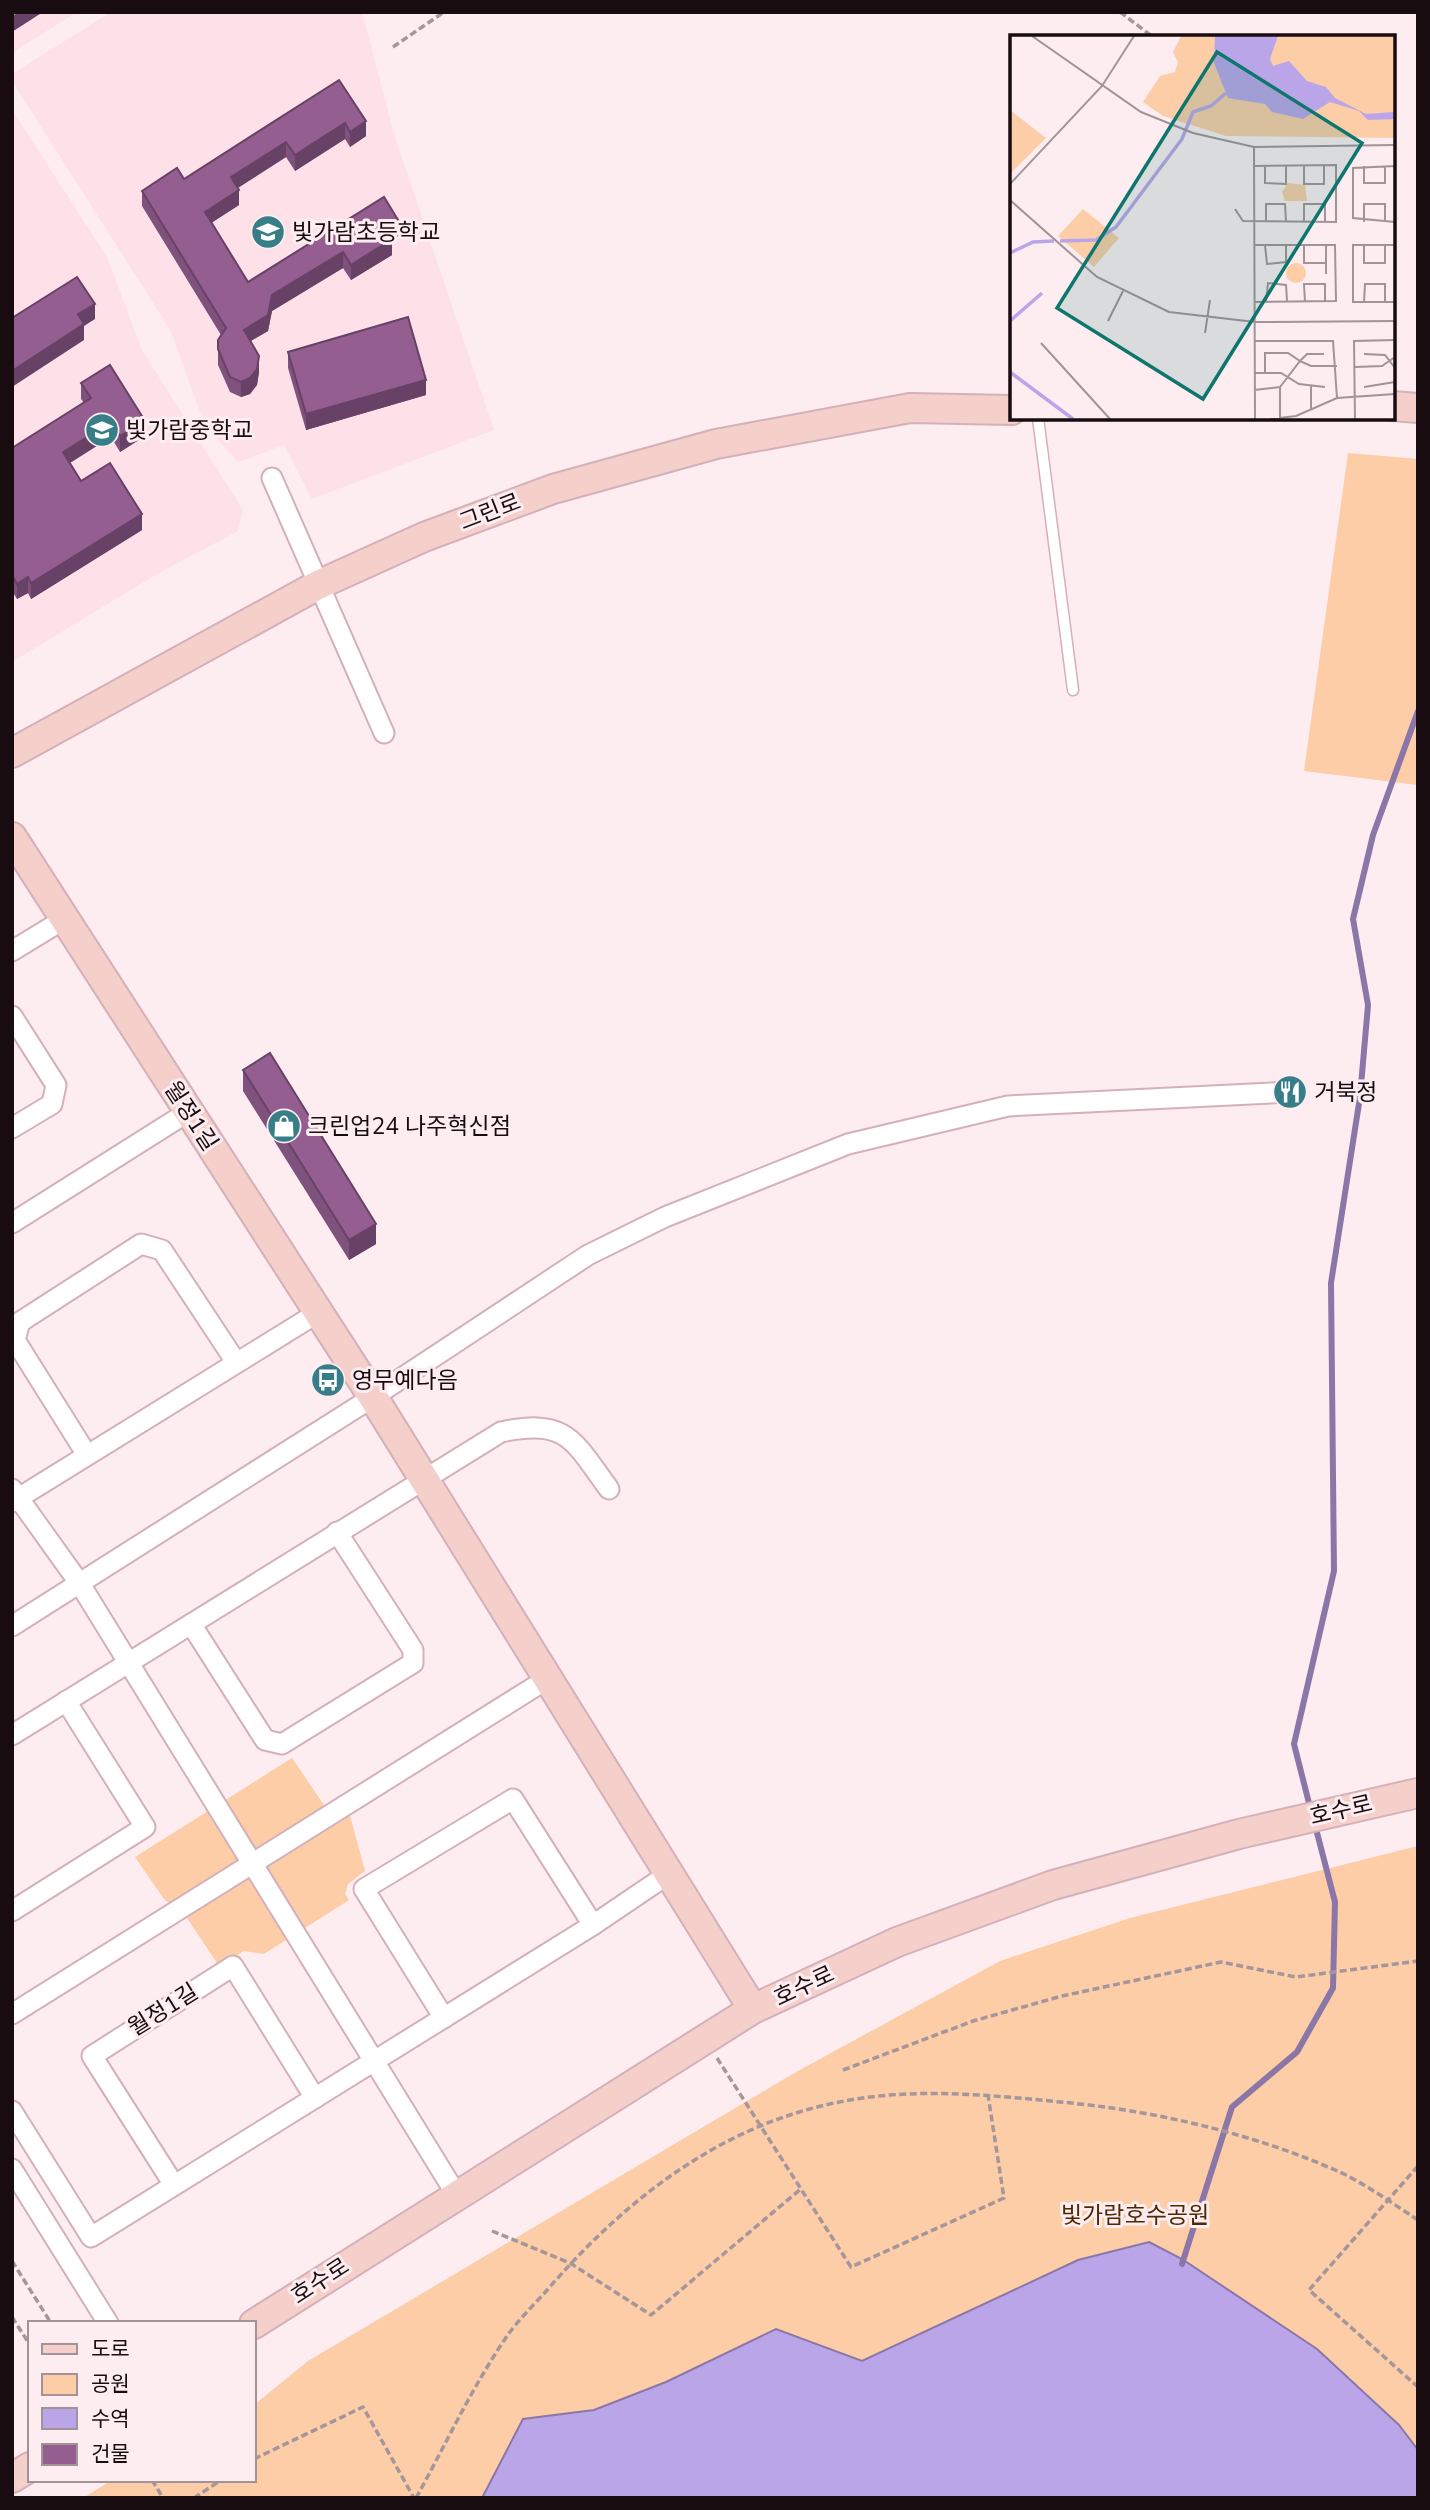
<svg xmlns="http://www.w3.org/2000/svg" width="1430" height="2510" font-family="'Nunito Sans','Noto Sans KR',sans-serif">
  <rect width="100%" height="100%" fill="#fdedf1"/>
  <g fill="#fde0e8">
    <path d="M12 12H77L12 53Z"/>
    <path d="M111 12H362L394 134 494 430 312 499 284 445 238 462 205 426 171 331 12 81V74Z"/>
    <path d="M12 110 107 257 142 350 243 510 238 531 157 574 12 662Z"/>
  </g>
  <g fill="#fccda7">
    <path d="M1348 453 1418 459V785L1304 771Z"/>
    <path d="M292 1758 335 1821 349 1812 365 1871 348 1884 345 1894 349 1900 264 1954 244 1951 219 1966 187 1918 164 1899 135 1857Z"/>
    <path d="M1418 1846V2498H83L112 2480H254V2405L308 2361 796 2072 1000 1961 1130 1918Z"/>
  </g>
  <path fill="#bba5e9" stroke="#8a77a8" stroke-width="2" d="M1149 2242 1182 2259 1317 2349 1399 2425 1418 2450V2498H482L523 2419 594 2410 666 2382 776 2329 862 2361 1078 2260Z"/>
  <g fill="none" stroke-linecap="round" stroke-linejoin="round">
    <g stroke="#8a77a8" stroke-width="6">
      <path d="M1311 1811 1294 1744 1334 1571 1331 1283 1360 1097 1368 1005 1353 919 1373 835 1418 711"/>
      <path d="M1182 2264 1232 2107 1297 2052 1333 1988 1335 1902 1315 1825"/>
    </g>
    <g stroke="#d4b0ba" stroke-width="13">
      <path id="lane" d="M1038 418 1073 690"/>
    </g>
    <g stroke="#d4b0ba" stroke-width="23">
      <g id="street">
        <path d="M272 478 384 733"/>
        <path d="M12 951 66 918"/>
        <path d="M12 1016 56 1085 52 1104 12 1128"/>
        <path d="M12 1223 188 1112"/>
        <path d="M87 1455 15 1340 20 1322 141 1244 162 1250 236 1362"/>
        <path d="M12 1489 80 1584 456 2194"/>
        <path d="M12 1502 319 1312"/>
        <path d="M191 1624 265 1740 282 1744 413 1663V1650L337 1532"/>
        <path d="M12 1626 373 1397 588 1255 665 1217 848 1144 1008 1106 1290 1092"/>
        <path d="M12 1735 501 1432C567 1418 573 1440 609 1489"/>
        <path d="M12 1911 145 1827 66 1701"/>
        <path d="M12 2014 547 1679"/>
        <path d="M444 2018 364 1889 513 1799 593 1925"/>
        <path d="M12 2111 91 2237 593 1925 667 1875"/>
        <path d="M12 2169 108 2323"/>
        <path d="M174 2185 92 2056 233 1966 315 2098"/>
      </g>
    </g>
    <g stroke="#d4b0ba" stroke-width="32">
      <g id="secondary">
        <path d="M1393 406 1418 408"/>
        <path d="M12 753 318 585 424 537 553 489 716 444 910 408 1012 410"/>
        <path d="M12 837 373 1397 753 2009"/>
        <path d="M254 2324 753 2009 897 1942 1053 1885 1239 1834 1418 1793"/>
        <path d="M12 2478 30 2467"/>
      </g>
    </g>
    <g stroke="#a4969a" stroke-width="3.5" stroke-dasharray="7 3.5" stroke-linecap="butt">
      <path d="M1120 12 1153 37"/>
      <path d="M393 47 444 12"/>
      <path d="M717 2058 851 2267 1004 2198 988 2095"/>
      <path d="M843 2070 973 2021 1062 1996 1221 1962 1296 1977 1418 1961"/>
      <path d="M1418 2166 1309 2290 1418 2387"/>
      <path d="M492 2231 570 2263 651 2315 802 2188"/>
      <path d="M12 2261 51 2323"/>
      <path d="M12 2317 30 2345"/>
      <path d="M254 2459 363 2407 414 2498"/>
      <path d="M152 2480 163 2498"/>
      <path d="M194 2498 221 2480"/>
      <path d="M416 2498C445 2446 471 2389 505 2339 517 2321 534 2305 548 2289 636 2188 741 2110 879 2096 939 2090 1000 2096 1060 2102 1153 2110 1261 2135 1346 2175 1371 2188 1395 2205 1418 2220"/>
    </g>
    <use href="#lane" stroke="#fff" stroke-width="10"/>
    <use href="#street" stroke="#fff" stroke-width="19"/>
    <use href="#secondary" stroke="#f5cfca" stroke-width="28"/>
  </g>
  <g fill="#7f517d">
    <path d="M339 80 366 136 350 147 345 139 295 171 286 157 238 188 239 205 211 223 248 282 398 236 392 240V255L351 280 343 268 272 311 268 331 250 341 259 372 257 385 250 394 241 397 230 392 218 365V340L221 335 142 206V191L184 179Z"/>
    <path d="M288 352 426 395 306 430 288 368Z"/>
    <path d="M81 383 145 436 120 452 111 437 70 463 81 481 142 530 31 599 28 593 17 599 12 591V448L84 403 81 399Z"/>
    <path d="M243 1070 376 1244 349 1260 243 1091Z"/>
  </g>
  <g fill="#684266">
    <path d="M19 12H43L12 32V16Z"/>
    <path d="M366 121V136L350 147V132Z"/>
    <path d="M345 123V139L295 171V155Z"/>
    <path d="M286 142V157L231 192V177Z"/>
    <path d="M239 190V205L205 227V212Z"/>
    <path d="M398 220V236L392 240V255L351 280V265L385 228Z"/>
    <path d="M343 252V268L272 311 268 331 244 345V330L272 295Z"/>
    <path d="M95 304V319L84 326V340L12 387V371L78 314Z"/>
    <path d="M259 356V372L257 385 250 394 241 397V382Z"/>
    <path d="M426 380V395L306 430V414Z"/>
    <path d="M145 421V436L120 452V436Z"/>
    <path d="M111 422V437L63 467V452Z"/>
    <path d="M142 514V530L31 599V583Z"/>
    <path d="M28 577V593L17 599V584Z"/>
    <path d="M376 1224V1244L349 1260V1240Z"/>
  </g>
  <g fill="#945e91" stroke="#684266" stroke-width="2">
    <path d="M339 80 366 121 350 132 345 123 295 155 286 142 231 177 239 190 205 212 248 282 384 197 398 220 385 228 392 239 351 265 343 252 272 295 268 315 244 330 259 356 257 369 250 378 241 382 230 377 218 349V340L226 328 142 191 177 168 184 179Z"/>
    <path d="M77 277 95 304 78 314 84 324 12 371V318Z"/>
    <path d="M408 317 426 380 306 414 288 352Z"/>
    <path d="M110 365 145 421 120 436 111 422 63 452 81 481 110 463 142 514 31 583 28 577 17 584 12 575V448L91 398 81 383Z"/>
    <path d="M270 1053 376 1224 349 1240 243 1070Z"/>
  </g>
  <defs>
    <g id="school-disc" transform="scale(1.75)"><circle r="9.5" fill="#377e88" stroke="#fdedf1"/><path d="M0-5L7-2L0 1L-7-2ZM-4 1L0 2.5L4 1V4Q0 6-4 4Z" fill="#fff"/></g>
    <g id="restaurant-disc" transform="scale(1.75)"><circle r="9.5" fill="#377e88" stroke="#fdedf1"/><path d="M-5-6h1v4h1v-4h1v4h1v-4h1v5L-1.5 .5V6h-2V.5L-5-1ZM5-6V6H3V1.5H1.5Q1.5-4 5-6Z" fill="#fff"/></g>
    <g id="shop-disc" transform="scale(1.75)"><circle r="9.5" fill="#377e88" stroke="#fdedf1"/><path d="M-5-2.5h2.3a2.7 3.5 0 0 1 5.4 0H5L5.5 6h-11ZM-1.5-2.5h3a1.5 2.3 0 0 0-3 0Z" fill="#fff"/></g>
    <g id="bus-disc" transform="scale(1.75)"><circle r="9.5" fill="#377e88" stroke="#fdedf1"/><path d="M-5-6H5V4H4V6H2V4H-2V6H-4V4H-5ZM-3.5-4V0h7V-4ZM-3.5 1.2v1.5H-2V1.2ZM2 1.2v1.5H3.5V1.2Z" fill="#fff"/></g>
  </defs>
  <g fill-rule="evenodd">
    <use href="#school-disc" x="268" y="232"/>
    <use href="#school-disc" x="102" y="430"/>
    <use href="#restaurant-disc" x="1290" y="1092"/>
    <use href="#shop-disc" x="284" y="1126"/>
    <use href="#bus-disc" x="328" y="1380"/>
  </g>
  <g text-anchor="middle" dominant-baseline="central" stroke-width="6" stroke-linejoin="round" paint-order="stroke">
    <g font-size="23" fill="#180c10" stroke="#fdedf1" text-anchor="start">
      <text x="292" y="232">빛가람초등학교</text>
      <text x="126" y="430">빛가람중학교</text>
      <text x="1314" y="1092">거북정</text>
      <text x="308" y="1126">크린업24 나주혁신점</text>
      <text x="352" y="1380">영무예다음</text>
    </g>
    <g font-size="23" fill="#180c10" stroke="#fdedf1">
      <text transform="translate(490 512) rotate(-21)">그린로</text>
      <text transform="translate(191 1116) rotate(57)">월정1길</text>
      <text transform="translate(1341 1810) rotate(-13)">호수로</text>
      <text transform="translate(804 1986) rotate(-25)">호수로</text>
      <text transform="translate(163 2010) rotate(-32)">월정1길</text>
      <text transform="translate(320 2281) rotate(-33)">호수로</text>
    </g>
    <g font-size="23" fill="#4f2800" stroke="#fdedf1">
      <text x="1135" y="2215">빛가람호수공원</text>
    </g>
  </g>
  <g transform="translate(1010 35)">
    <rect width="385" height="385" fill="#fdedf1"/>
    <path d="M171 1H385V103L216 101 153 81 133 67 150 41 165 37 168 27 163 17ZM0 75 36 103 0 139ZM278 148 295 150 297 166H275L272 157ZM73 174 109 203 84 232 48 201ZM276 238a10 10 0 1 1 20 0a10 10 0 1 1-20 0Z" fill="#fccda7"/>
    <path d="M205 1H268L260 24 263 31 279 26 297 46 316 52 325 63 356 79 385 77V84L358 85 349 76 320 67 293 84 262 77 255 69 218 63 204 28Z" fill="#bba5e9"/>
    <path fill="none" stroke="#bba5e9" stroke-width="3.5" d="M50 206 86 205 106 192 172 104 183 77 201 71 216 58M0 218 23 207 44 206M0 286 32 258M0 337 63 384"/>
    <path fill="none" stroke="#a19397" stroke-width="2" d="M22 1 131 77 183 98 244 112 385 110M244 112 245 384M255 130V148L276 149V130M294 130V149H314V130M354 131V148H375V131M385 131 343 133V183L385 187M0 149 92 51 124 1M0 165 87 242 159 277 245 287 385 286M225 174 233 186 326 187V130L244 131M256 187V169H275L276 187M294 187V169H315V187M354 187V169H375V187M244 210H325L326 266 244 267M255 210 257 229 276 227V211M294 210V228H316M316 210V239M354 210V228H375V210M385 210H343V267H385M256 267 258 248 276 250 277 266M295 267 294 249H315V266M354 267 355 249H375V267M98 286 113 256M195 298 200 265M245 306H323L327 363M31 308 100 384M354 319 375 320 385 333M345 332 372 331 385 322M245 338H271L289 349 315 352M255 338V318H278L290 326 297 319H314M301 351V374M270 352V384M354 352 385 347M244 355 270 352 290 326 301 331H327M261 384 286 381 327 363 385 359M345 384 344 306 385 305"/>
    <path fill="#0f766e" fill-opacity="0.15" stroke="#0f766e" stroke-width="3.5" d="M207 17 352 108 193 364 47 273Z"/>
    <rect width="385" height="385" fill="none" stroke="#180c10" stroke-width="3.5"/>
  </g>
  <rect width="1430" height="2510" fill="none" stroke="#180c10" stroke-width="28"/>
  <rect x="28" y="2321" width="228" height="161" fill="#fdedf1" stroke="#a19397" stroke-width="2"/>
  <rect x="42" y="2344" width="35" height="10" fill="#f5cfca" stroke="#a19397" stroke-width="2"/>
  <text x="91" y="2356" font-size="21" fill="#180c10">도로</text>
  <rect x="42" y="2374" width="35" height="21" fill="#fccda7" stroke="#a19397" stroke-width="2"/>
  <text x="91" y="2391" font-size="21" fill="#180c10">공원</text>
  <rect x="42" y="2408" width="35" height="21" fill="#bba5e9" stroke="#a19397" stroke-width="2"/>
  <text x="91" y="2426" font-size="21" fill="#180c10">수역</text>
  <rect x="42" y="2444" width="35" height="21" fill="#945e91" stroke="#a19397" stroke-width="2"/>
  <text x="91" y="2461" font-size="21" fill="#180c10">건물</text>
</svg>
